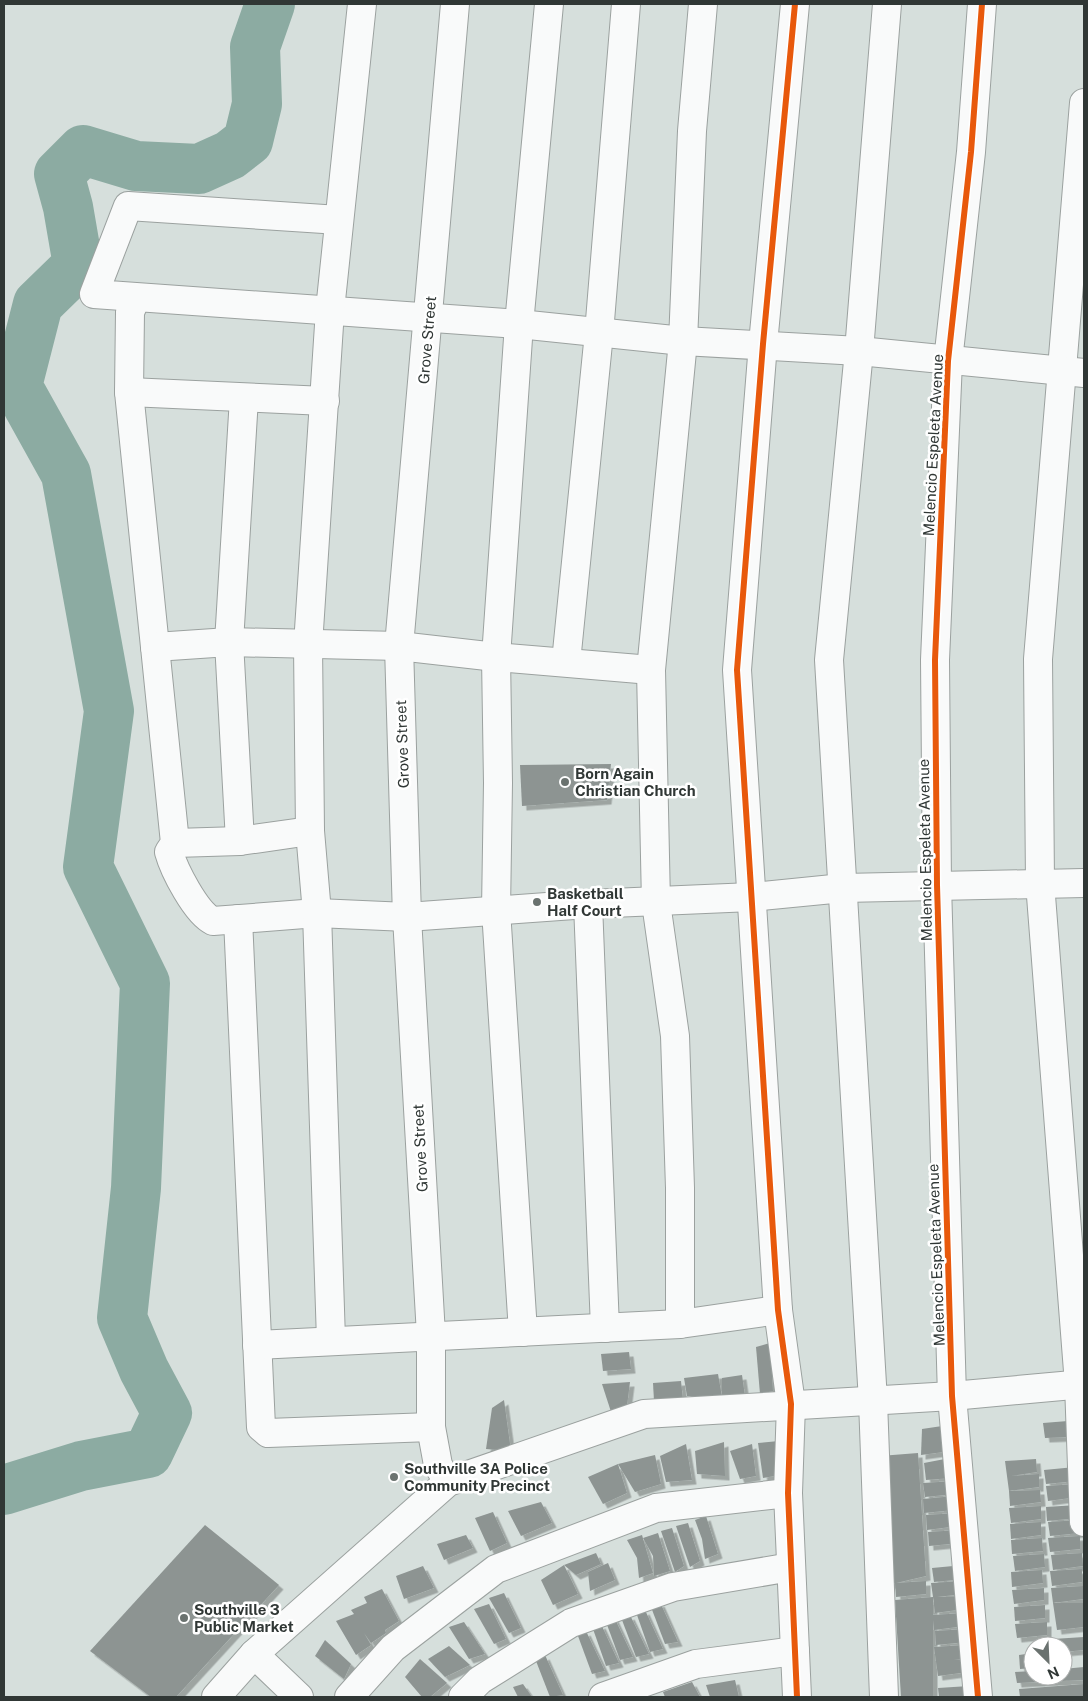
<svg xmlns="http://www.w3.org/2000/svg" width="1088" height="1701" font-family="'Public Sans',sans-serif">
  <defs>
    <filter id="shadow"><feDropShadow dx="4.5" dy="4.5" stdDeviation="0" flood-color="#0004"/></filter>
  </defs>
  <rect width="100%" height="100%" fill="#d6dfdc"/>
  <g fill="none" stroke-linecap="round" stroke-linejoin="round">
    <path stroke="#8caba2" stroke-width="50" d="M4 1490 81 1466 148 1453 167 1413 144 1370 122 1318 136 1188 145 983 88 867 109 711 66 474 17 386 38 304 78 265 68 207 59 174 83 150 136 166 199 169 230 155 248 141 257 104 255 47 270 4"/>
  </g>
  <g fill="#8d9492" filter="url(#shadow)">
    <path d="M611 764 607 800 522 806 520 765Z"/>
    <path d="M770 1343 773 1391 760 1394 756 1347Z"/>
    <path d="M629 1352 631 1369 603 1371 601 1354Z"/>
    <path d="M718 1374 722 1397 687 1396 684 1378Z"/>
    <path d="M742 1375 745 1396 722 1397V1378Z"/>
    <path d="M681 1381 683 1400 654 1401 653 1383Z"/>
    <path d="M630 1382 626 1414 613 1418 602 1384Z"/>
    <path d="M504 1400 511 1451 486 1449 492 1408Z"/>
    <path d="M1068 1421 1070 1437 1045 1438 1043 1423Z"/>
    <path d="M949 1425 951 1451 921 1455 922 1429Z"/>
    <path d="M779 1441 780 1475 763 1478 758 1443Z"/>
    <path d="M724 1442 725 1476 697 1474 695 1451Z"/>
    <path d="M686 1444 692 1480 666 1482 660 1456Z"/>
    <path d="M752 1444 756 1476 740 1479 730 1451Z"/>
    <path d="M918 1453 926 1576 896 1583 926 1581V1594L896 1597 895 1583 889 1585 880 1456Z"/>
    <path d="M655 1455 661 1484 635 1492 618 1464Z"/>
    <path d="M950 1458 952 1478 926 1480 924 1463Z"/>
    <path d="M1036 1459 1037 1472 1011 1476 1039 1474V1487L1009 1491 1005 1461Z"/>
    <path d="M618 1464 627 1493 603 1504 588 1477Z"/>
    <path d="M1075 1467 1076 1481 1046 1484 1044 1470Z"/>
    <path d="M955 1481V1494L925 1497 923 1483Z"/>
    <path d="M1077 1484 1078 1497 1048 1501 1046 1486Z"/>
    <path d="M1040 1490 1041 1502 1010 1506 1009 1491Z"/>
    <path d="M954 1496V1510L924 1513 923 1499Z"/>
    <path d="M541 1502 552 1523 521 1536 508 1511Z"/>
    <path d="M1077 1505 1078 1518 1047 1521 1046 1507Z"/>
    <path d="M1041 1506V1519L1011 1523 1009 1508Z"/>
    <path d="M493 1512 507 1543 490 1551 475 1518Z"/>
    <path d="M957 1513 958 1526 927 1530 926 1515Z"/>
    <path d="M706 1516 718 1554 705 1559 702 1539 695 1520Z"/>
    <path d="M1080 1520V1533L1050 1536 1048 1522Z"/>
    <path d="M1041 1522V1535L1011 1539 1010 1524Z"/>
    <path d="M688 1523 700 1561 690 1567 676 1526Z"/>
    <path d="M205 1525 279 1585 176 1697H151L90 1651Z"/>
    <path d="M672 1528 684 1566 675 1572 661 1531Z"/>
    <path d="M959 1530 960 1543 929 1546 928 1532Z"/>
    <path d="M658 1533 670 1571 654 1576 653 1556 643 1538Z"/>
    <path d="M466 1535 473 1548 444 1560 437 1544Z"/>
    <path d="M642 1535 653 1573 639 1578 637 1558 627 1540Z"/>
    <path d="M1080 1536V1549L1050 1552 1048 1538Z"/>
    <path d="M1042 1538 1043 1551 1012 1554 1011 1540Z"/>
    <path d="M596 1553 601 1564 576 1575 564 1565Z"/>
    <path d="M1082 1553 1083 1566 1053 1570 1051 1555Z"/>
    <path d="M1044 1554 1045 1567 1015 1571 1013 1556Z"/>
    <path d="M608 1563 615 1580 590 1591 588 1572Z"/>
    <path d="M564 1565 578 1594 553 1605 541 1580Z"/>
    <path d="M964 1565V1579L934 1582 932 1568Z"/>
    <path d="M423 1566 434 1588 404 1599 396 1576Z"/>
    <path d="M1082 1569V1582L1052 1586 1050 1571Z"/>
    <path d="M1042 1570 1043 1583 1012 1587 1011 1572Z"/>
    <path d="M963 1581V1594L937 1597H965V1609L935 1613 933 1597V1615L964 1613 965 1626 934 1630 933 1620V1697H901L895 1600 933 1597 931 1583Z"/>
    <path d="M1083 1586V1599L1053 1603H1084V1627L1057 1630 1053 1603 1051 1588Z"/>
    <path d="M1044 1588V1600L1014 1604 1012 1590Z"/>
    <path d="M382 1589 399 1621 385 1630 386 1633 371 1643 364 1633 371 1645 356 1655 336 1621 354 1614 351 1610 367 1603 364 1597Z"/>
    <path d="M504 1593 521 1628 509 1633 489 1598Z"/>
    <path d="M660 1602 678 1642 665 1644 651 1607Z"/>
    <path d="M489 1604 506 1639 494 1644 474 1609Z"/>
    <path d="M1045 1605V1618L1015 1621 1014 1607Z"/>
    <path d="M645 1610 663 1649 650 1652 637 1615Z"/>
    <path d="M630 1615 649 1654 636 1657 622 1620Z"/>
    <path d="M614 1617 633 1657 620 1660 606 1622Z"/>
    <path d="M464 1622 485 1654 469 1659 449 1627Z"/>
    <path d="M1047 1622V1635L1017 1638 1015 1624Z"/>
    <path d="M601 1624 619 1663 606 1666 593 1629Z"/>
    <path d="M966 1629 967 1642 936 1645 935 1631Z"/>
    <path d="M586 1631 605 1671 592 1674 578 1636Z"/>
    <path d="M1084 1637V1650L1063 1652V1646H1054L1053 1639Z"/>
    <path d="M325 1640 351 1664 344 1679 315 1656Z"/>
    <path d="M965 1645 966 1658 954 1660 968 1659V1672L938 1676 934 1647Z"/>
    <path d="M449 1646 470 1665 445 1677 428 1659Z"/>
    <path d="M1033 1653V1668L1020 1669 1019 1655Z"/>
    <path d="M545 1655 563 1695 550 1697 536 1661Z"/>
    <path d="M420 1659 447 1683 430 1697H422L405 1677Z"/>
    <path d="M1084 1667V1680L1017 1683 1015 1672 1033 1671V1676H1063V1669Z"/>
    <path d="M735 1680 739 1697H710L706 1685Z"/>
    <path d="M692 1682 700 1697H665L663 1692Z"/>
    <path d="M523 1684 532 1697H518L513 1687Z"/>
    <path d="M1084 1684V1697H1020L1019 1689Z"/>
    <path d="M969 1686 970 1697H939L938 1688Z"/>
  </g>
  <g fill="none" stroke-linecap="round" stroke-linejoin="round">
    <g stroke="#9ba19f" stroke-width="30">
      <g id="minor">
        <path d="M795 4 763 344 737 670 778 1310 791 1404 788 1493 797 1697"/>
        <path d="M1084 103 1038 659 1040 883 1079 1384 1084 1522"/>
        <path d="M339 220 128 206 94 294 519 324 683 341 859 351 1084 373"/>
        <path d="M136 298 130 312 129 392 175 843 169 852C174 870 196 913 213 921L317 913 407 917 588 904 752 897 843 888 1084 883"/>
        <path d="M129 392 325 401"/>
        <path d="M155 647 229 642 399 646 496 657 651 670"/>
        <path d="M566 662 599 333 626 4"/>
        <path d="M240 841 229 642 244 398"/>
        <path d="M175 843 240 841 310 831"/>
        <path d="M588 904 605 1328"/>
        <path d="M238 919 261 1427 268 1433 431 1427"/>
        <path d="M680 1324V1188L675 1036 656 903 651 670 683 341 692 131 703 4"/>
        <path d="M523 1332 496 910 498 783 496 657 519 324 549 4"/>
        <path d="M331 1340 317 913 310 831 308 645 330 310 362 4"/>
        <path d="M257 1345 680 1324 778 1310"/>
        <path d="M448 1482 438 1465 431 1427V1335L407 917 399 646 455 4"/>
        <path d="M254 1654 299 1697"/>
        <path d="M216 1697 254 1654 448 1482 644 1414 952 1396 1084 1384"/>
        <path d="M349 1697 393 1648 496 1569 656 1508 788 1493"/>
        <path d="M463 1697 480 1680 571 1623 673 1587 791 1567"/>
        <path d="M603 1697 696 1664 795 1651"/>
        <path d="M884 1697 873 1401 829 660 859 351 887 4"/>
      </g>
    </g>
    <g stroke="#9ba19f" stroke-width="30">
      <path id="tertiary" d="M978 1697 952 1396 937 885 935 660 948 361 971 152 982 4"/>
    </g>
    <use href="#minor" stroke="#f9fafa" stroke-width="28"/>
    <use href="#tertiary" stroke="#f9fafa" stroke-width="28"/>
    <g stroke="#fff" stroke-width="9">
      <g id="cycleway">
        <path d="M795 4 763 344 737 670 778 1310 791 1404 788 1493 797 1697"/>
        <path d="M978 1697 952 1396 937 885 935 660 948 361 971 152 982 4"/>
      </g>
    </g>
    <use href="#cycleway" stroke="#e8590c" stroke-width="6"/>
  </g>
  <g fill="#6a726f" stroke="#fff" stroke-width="2">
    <circle cx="565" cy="782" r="5"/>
    <circle cx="537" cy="902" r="5"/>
    <circle cx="394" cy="1477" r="5"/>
    <circle cx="184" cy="1618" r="5"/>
  </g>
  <g text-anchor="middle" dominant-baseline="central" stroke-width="5" stroke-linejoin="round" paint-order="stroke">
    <g font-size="15" fill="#303735" stroke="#fff">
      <text transform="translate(427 340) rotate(-85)">Grove Street</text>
      <text transform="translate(933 445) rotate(-87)">Melencio Espeleta Avenue</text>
      <text transform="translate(402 744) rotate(-92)">Grove Street</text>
      <text transform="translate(925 850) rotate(-91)">Melencio Espeleta Avenue</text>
      <text transform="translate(420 1148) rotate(-93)">Grove Street</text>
      <text transform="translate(936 1255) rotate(-92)">Melencio Espeleta Avenue</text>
    </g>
    <g font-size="15" font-weight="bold" fill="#303735" stroke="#fff" text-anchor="start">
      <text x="575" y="773">Born Again<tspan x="575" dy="17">Christian Church</tspan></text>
      <text x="547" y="893">Basketball<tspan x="547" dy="17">Half Court</tspan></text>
      <text x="404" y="1468">Southville 3A Police<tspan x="404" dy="17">Community Precinct</tspan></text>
      <text x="194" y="1609">Southville 3<tspan x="194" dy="17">Public Market</tspan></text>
    </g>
  </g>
  <rect width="1088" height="1701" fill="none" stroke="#303735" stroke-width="10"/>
  <g transform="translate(1048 1661) rotate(156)"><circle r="24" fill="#ffffff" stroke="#acafae"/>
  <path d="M0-4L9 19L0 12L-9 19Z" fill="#6a726f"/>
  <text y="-8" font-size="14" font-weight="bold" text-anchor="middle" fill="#303735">N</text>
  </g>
</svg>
